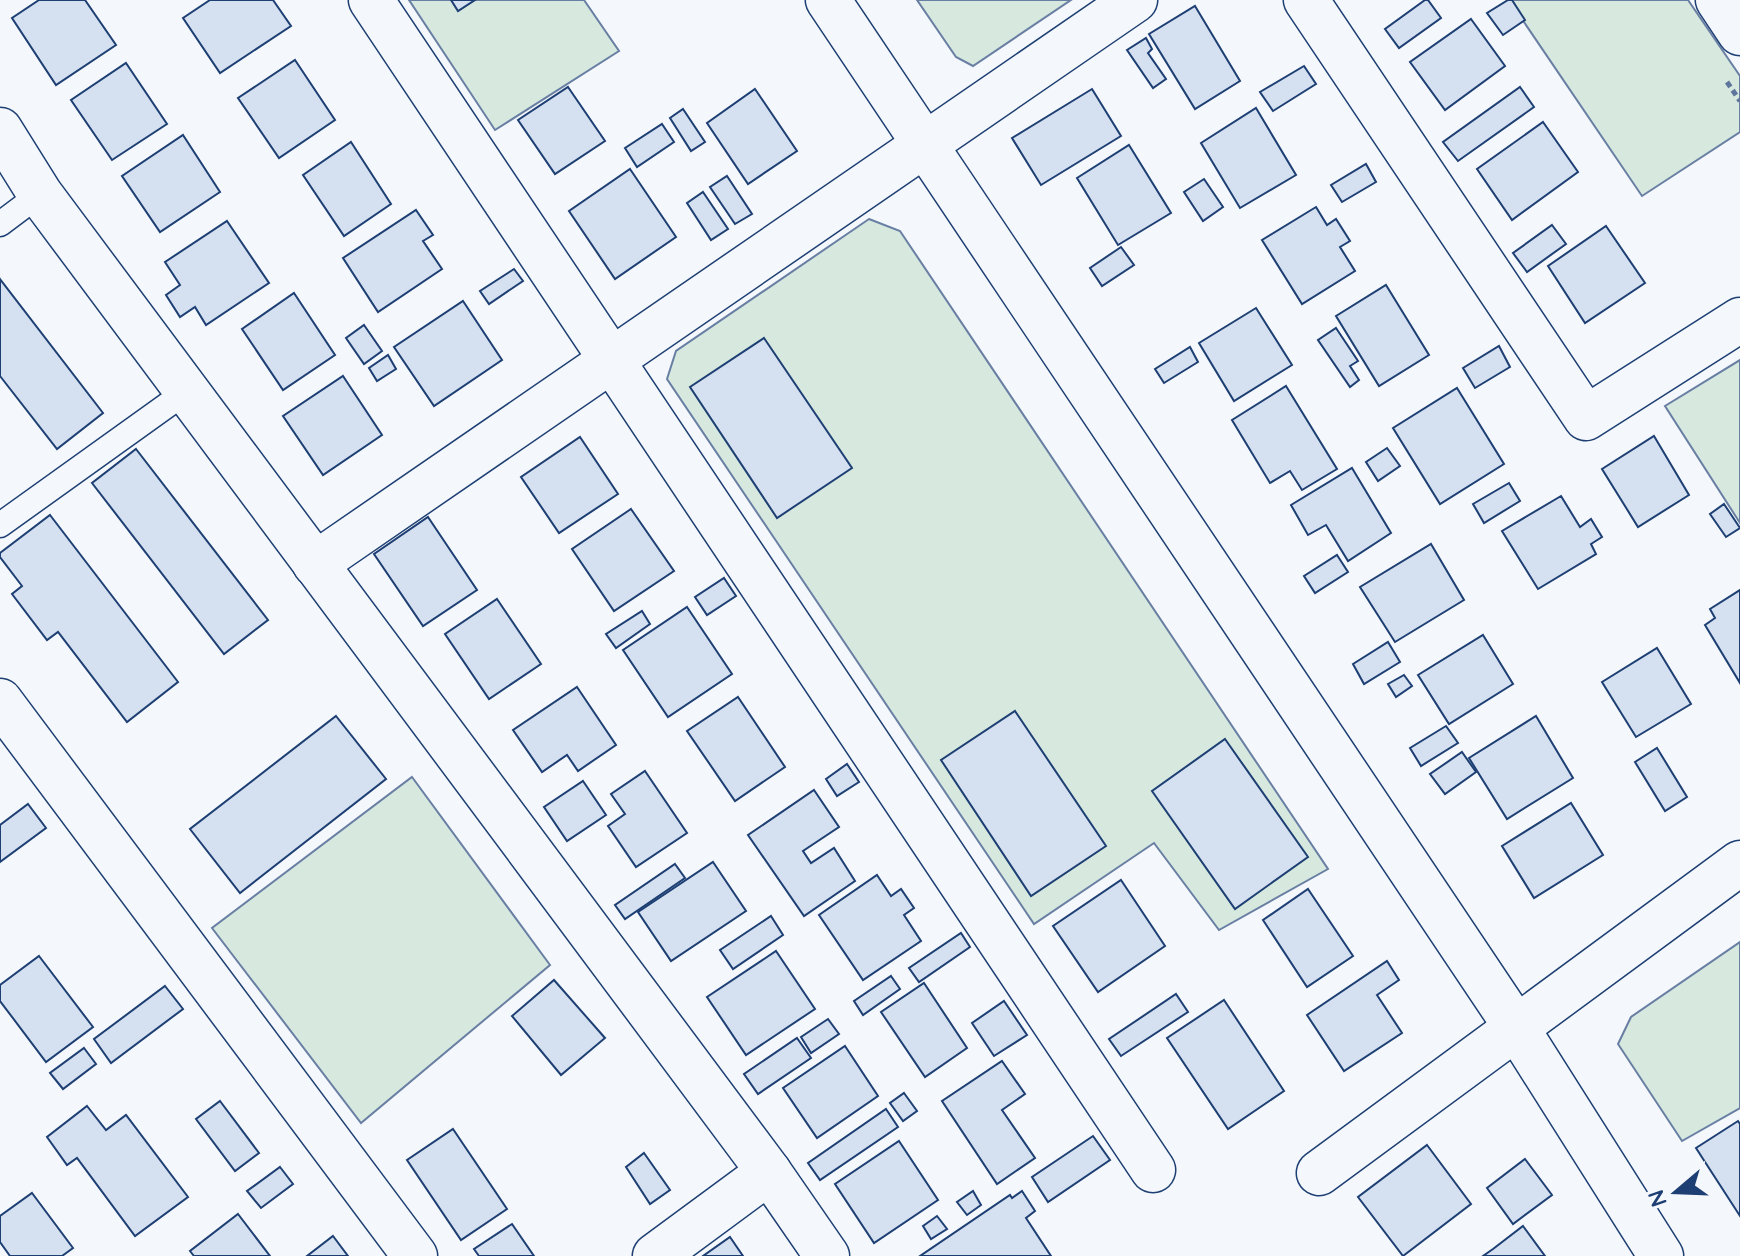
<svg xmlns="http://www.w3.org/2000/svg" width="1740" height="1256" font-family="Quicksand,sans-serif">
  <rect width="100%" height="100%" fill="#f4f7fb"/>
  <g fill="#d7e8df" stroke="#687fa3" stroke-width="2">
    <path d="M409 0H584L619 51 495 130Z"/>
    <path d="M917 0H1071L973 66 956 57Z"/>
    <path d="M1509 0H1688L1740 76V132L1642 196Z"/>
    <path d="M869 219 900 231 1328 869 1219 930 1154 843 1034 924 667 379 676 351Z"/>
    <path d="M1740 360V523L1665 406Z"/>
    <path d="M412 777 550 965 361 1123 212 928Z"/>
    <path d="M1740 942V1108L1682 1141 1618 1044 1631 1017Z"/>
  </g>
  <g fill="#d5e0f0" stroke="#1d3f73" stroke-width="2">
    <path d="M39 0H85L116 45 56 85 12 18Z"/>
    <path d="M210 0H273L291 26 220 73 183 18Z"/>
    <path d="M451 0H475L458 11Z"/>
    <path d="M1425 0H1428L1441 18 1399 48 1385 29Z"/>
    <path d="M1508 0H1512L1525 20 1503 35 1487 13Z"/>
    <path d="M1195 6 1240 81 1195 109 1149 34Z"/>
    <path d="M1471 19 1505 66 1445 110 1410 62Z"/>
    <path d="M1146 38 1152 49 1148 53 1166 79 1153 88 1127 50Z"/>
    <path d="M295 60 335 120 279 158 238 98Z"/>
    <path d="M126 63 167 124 112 160 71 100Z"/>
    <path d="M1304 66 1316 84 1273 111 1260 92Z"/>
    <path d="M568 87 605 141 555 174 518 120Z"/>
    <path d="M1520 87 1534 107 1458 161 1443 142Z"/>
    <path d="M755 89 797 151 748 184 707 123Z"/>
    <path d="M1092 89 1121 136 1041 185 1012 138Z"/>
    <path d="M1256 108 1296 175 1240 208 1201 143Z"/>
    <path d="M683 109 705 142 691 151 670 118Z"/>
    <path d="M1543 122 1578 172 1512 220 1477 169Z"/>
    <path d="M662 124 674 142 637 167 625 148Z"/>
    <path d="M183 135 220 192 160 232 122 176Z"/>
    <path d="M351 142 391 204 344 236 303 175Z"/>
    <path d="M1129 145 1171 213 1118 245 1077 178Z"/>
    <path d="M1366 164 1376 182 1342 202 1331 185Z"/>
    <path d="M630 169 676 237 615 279 569 211Z"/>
    <path d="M727 176 752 214 735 224 710 187Z"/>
    <path d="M1204 179 1223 207 1203 221 1184 192Z"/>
    <path d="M703 192 728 229 711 240 687 203Z"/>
    <path d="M1316 207 1327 225 1336 219 1350 241 1340 247 1355 271 1302 304 1262 240Z"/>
    <path d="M416 210 433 235 423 241 442 269 378 312 343 258Z"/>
    <path d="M227 221 269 283 206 325 195 307 180 317 166 295 180 285 165 262Z"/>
    <path d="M1552 225 1566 244 1527 272 1513 253Z"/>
    <path d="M1606 226 1645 283 1585 323 1548 266Z"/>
    <path d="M1121 247 1134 265 1102 286 1090 268Z"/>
    <path d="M514 269 523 281 489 304 480 291Z"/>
    <path d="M0 279 103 413 57 449 0 376Z"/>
    <path d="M1386 285 1429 355 1379 386 1336 316Z"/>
    <path d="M294 293 335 355 283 390 242 329Z"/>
    <path d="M463 301 502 360 434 406 394 347Z"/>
    <path d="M1256 308 1292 365 1234 401 1199 343Z"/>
    <path d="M364 325 382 351 364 364 346 338Z"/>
    <path d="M1336 328 1358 361 1350 366 1359 380 1350 387 1318 340Z"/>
    <path d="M764 338 852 468 777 518 690 387Z"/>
    <path d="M1499 346 1510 367 1475 388 1463 368Z"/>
    <path d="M1190 347 1198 362 1164 383 1155 369Z"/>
    <path d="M388 355 396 369 377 381 369 368Z"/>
    <path d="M343 376 382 435 323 475 283 416Z"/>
    <path d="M1286 386 1337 469 1302 490 1290 471 1270 483 1232 420Z"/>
    <path d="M1457 388 1504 464 1440 504 1393 428Z"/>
    <path d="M1654 436 1689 495 1638 527 1602 469Z"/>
    <path d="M580 437 618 494 559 533 521 477Z"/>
    <path d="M1387 448 1400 466 1378 481 1366 462Z"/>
    <path d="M136 449 268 620 224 654 92 483Z"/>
    <path d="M1352 468 1391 533 1348 561 1326 525 1308 535 1291 505Z"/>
    <path d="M1509 483 1520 501 1484 523 1473 504Z"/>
    <path d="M1561 496 1580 527 1591 519 1602 537 1591 544 1596 554 1538 589 1502 531Z"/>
    <path d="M1724 504 1740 528 1726 537 1710 514Z"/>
    <path d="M631 509 674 571 614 611 572 549Z"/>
    <path d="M50 515 178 682 127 722 58 632 47 640 12 594 22 586 0 557V553Z"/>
    <path d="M428 517 477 590 423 626 374 554Z"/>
    <path d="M1431 544 1464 600 1395 642 1360 587Z"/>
    <path d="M1337 555 1348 572 1315 593 1304 576Z"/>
    <path d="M724 578 736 596 707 615 695 597Z"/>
    <path d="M1740 590V683L1705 625 1715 618 1710 609Z"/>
    <path d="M497 599 541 664 489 699 445 634Z"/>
    <path d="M687 607 732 674 668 717 623 650Z"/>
    <path d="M642 611 650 624 616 648 606 634Z"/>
    <path d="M1483 635 1513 684 1449 724 1418 675Z"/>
    <path d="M1388 642 1400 662 1364 684 1353 664Z"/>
    <path d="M1657 648 1691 704 1636 737 1602 682Z"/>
    <path d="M1404 675 1412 686 1396 697 1388 684Z"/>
    <path d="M577 687 616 745 578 771 567 755 542 772 513 730Z"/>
    <path d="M738 697 785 767 735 801 687 731Z"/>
    <path d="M1015 711 1106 846 1031 896 941 760Z"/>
    <path d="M336 716 386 779 240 893 190 829Z"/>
    <path d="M1536 716 1573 778 1507 819 1469 758Z"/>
    <path d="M1446 726 1458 743 1421 766 1410 748Z"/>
    <path d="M1225 739 1308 857 1235 909 1152 791Z"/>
    <path d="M1657 748 1687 797 1665 811 1635 762Z"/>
    <path d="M1462 752 1476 772 1445 794 1430 774Z"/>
    <path d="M847 764 859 782 837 796 826 779Z"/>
    <path d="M645 771 687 833 636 867 608 826 625 814 611 794Z"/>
    <path d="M583 781 606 815 567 841 544 807Z"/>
    <path d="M814 790 839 827 803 851 811 863 834 848 855 881 804 916 748 835Z"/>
    <path d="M1571 803 1603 855 1534 898 1502 846Z"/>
    <path d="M28 804 46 828 0 862V825Z"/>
    <path d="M713 862 746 911 671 961 638 912Z"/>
    <path d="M675 864 685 878 625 919 615 905Z"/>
    <path d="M877 875 891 896 901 889 914 908 904 915 921 941 863 980 819 915Z"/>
    <path d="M1121 880 1165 946 1098 992 1053 926Z"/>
    <path d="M1308 889 1353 956 1307 987 1263 920Z"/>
    <path d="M771 916 783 935 733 969 720 950Z"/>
    <path d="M961 933 970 947 919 982 909 968Z"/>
    <path d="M776 951 815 1009 746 1055 707 997Z"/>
    <path d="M39 956 93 1027 46 1062 0 1001V985Z"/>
    <path d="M1387 961 1399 980 1377 995 1402 1033 1344 1071 1307 1015Z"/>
    <path d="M891 976 900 989 863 1015 854 1001Z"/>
    <path d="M554 980 605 1038 561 1075 512 1016Z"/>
    <path d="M924 983 967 1048 925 1077 881 1012Z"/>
    <path d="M165 986 183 1009 111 1063 94 1039Z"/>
    <path d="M1176 994 1188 1012 1121 1056 1109 1039Z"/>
    <path d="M1224 1000 1284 1091 1228 1129 1167 1038Z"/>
    <path d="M1004 1001 1027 1035 994 1056 972 1023Z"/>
    <path d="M828 1019 839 1034 811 1053 801 1037Z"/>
    <path d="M797 1038 811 1058 758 1094 744 1074Z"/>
    <path d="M845 1046 878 1096 817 1138 783 1088Z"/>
    <path d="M84 1048 96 1064 63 1089 50 1073Z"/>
    <path d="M1002 1061 1025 1094 1002 1110 1035 1158 997 1184 942 1101Z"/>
    <path d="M904 1093 917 1111 903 1121 890 1103Z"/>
    <path d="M220 1101 259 1153 235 1171 196 1119Z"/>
    <path d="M87 1106 106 1130 126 1115 188 1197 135 1236 77 1158 67 1165 47 1137Z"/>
    <path d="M886 1109 898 1127 820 1180 808 1163Z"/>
    <path d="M1738 1121 1740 1124V1216L1696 1148Z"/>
    <path d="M453 1129 507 1209 461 1240 407 1160Z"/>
    <path d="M1093 1136 1110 1160 1048 1202 1032 1177Z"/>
    <path d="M899 1141 938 1200 874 1243 835 1184Z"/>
    <path d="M1427 1145 1471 1204 1403 1256 1358 1197Z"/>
    <path d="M644 1153 670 1190 650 1204 626 1167Z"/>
    <path d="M1525 1159 1552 1195 1513 1224 1487 1188Z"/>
    <path d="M280 1167 293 1184 261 1208 247 1191Z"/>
    <path d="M973 1191 981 1205 967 1215 957 1202Z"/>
    <path d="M1022 1191 1035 1211 1026 1218 1051 1256H920L1010 1195 1012 1198Z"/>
    <path d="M32 1193 73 1248 62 1256H10L0 1242V1216Z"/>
    <path d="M238 1214 270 1256H194L190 1251Z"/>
    <path d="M937 1216 947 1229 931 1239 923 1226Z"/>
    <path d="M512 1224 534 1256H479L474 1249Z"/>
    <path d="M1523 1226 1545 1256H1483L1493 1249Z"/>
    <path d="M333 1236 348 1256H307Z"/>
    <path d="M730 1237 743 1256H703Z"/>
  </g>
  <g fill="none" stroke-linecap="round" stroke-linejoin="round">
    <g stroke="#1d3f73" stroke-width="27">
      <g id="lane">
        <path d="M0 224 40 194"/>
        <path d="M0 525 187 391"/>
      </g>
    </g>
    <g stroke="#1d3f73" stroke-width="47">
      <g id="street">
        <path d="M371 0 1153 1170"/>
        <path d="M828 0 1516 1027 1661 1256"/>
        <path d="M1306 0 1586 418 1740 320"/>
        <path d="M1718 0 1740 33"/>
        <path d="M0 130 40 194 769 1172 827 1256"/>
        <path d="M315 564 1135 0"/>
        <path d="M0 701 415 1256"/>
        <path d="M1319 1173 1740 863"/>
        <path d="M655 1256 769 1172"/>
      </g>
    </g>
    <path stroke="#5e769c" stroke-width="5" stroke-dasharray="6 4" stroke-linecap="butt" d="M1727 82 1740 101"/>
    <use href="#lane" stroke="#f4f7fb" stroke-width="24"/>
    <use href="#street" stroke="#f4f7fb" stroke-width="44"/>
  </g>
  <g transform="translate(1676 1192) rotate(251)" stroke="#f4f7fb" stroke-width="6" paint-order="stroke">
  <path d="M0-6L14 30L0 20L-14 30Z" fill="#1d3f73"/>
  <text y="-12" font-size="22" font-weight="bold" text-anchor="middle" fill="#1d3f73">N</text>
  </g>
</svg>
